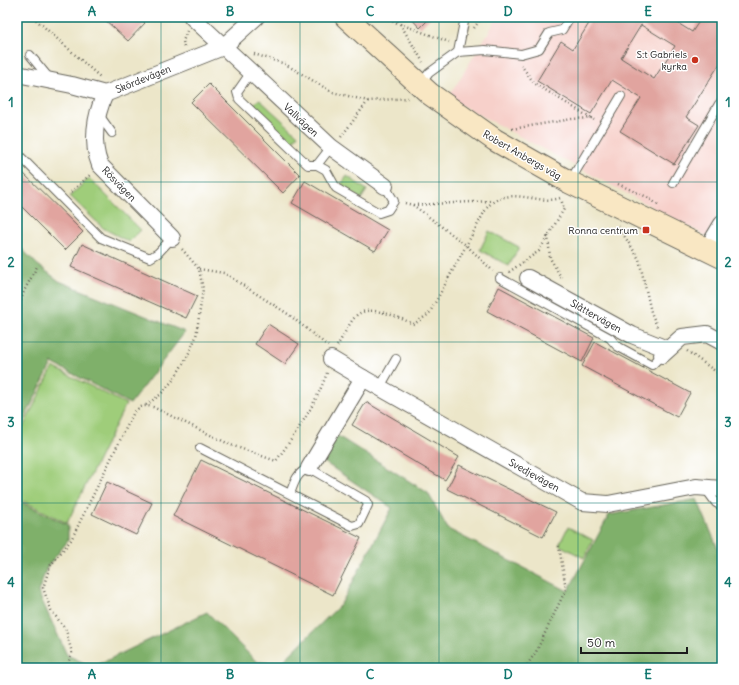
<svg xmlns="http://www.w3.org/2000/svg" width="739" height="685" font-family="Delius,sans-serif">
  <rect width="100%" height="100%" fill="#fff"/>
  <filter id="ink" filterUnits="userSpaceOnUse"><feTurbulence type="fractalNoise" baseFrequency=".025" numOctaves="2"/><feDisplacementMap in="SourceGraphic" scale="8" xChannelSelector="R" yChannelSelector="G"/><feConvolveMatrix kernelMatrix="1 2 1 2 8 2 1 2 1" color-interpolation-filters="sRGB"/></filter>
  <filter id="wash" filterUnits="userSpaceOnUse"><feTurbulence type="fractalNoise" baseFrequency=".012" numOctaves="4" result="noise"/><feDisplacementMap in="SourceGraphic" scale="16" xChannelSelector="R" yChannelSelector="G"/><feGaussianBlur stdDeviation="0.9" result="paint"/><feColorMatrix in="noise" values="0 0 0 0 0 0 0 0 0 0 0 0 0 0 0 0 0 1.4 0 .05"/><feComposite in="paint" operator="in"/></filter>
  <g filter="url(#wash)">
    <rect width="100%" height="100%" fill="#ece6c9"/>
    <path fill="#f7d0ca" d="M498 17H722V219L710 238 448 98Z"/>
    <g fill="#9fcd7a" stroke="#5e744b">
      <path d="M259 99 298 135 291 143 251 107Z"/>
      <path d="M347 176 367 190 361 199 341 185Z"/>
      <path d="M89 178 141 230 129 242 103 228 70 196Z"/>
      <path d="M489 231 519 247 509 266 480 250Z"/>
      <path d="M53 367 126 404 67 523 17 498V439Z"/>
      <path d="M568 527 593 540 584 558 559 545Z"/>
    </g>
    <g fill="#7fb06a" stroke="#4e6643">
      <path d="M17 244 38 265 59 281 185 332 130 404 52 363 17 434Z"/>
      <path d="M336 435 428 493 448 529 568 591 609 515 697 499 722 558V668H17V500L68 525V541L47 567 38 592 67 655 93 667 207 612 257 662 281 663 341 604 392 508 321 460Z"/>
    </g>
    <g id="blocks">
      <g fill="#e1a49f" fill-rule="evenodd">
        <path d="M102 17H139L145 23 128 41Z"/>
        <path d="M410 17H431L420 28Z"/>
        <path d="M593 17H668L692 32 702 17H722V60L686 117 699 125 674 164 620 131 641 98 612 80 591 114 537 81 561 41 573 49ZM641 25 675 46 654 79 621 58Z"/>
        <path d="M209 84 300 175 283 193 191 102Z"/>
        <path d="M17 167 83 232 65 250 17 202Z"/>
        <path d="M305 181 388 230 375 251 292 203Z"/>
        <path d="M82 244 197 296 186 318 71 267Z"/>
        <path d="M499 287 594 338 582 362 487 311Z"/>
        <path d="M268 324 299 344 285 364 255 344Z"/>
        <path d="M595 342 690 393 677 417 582 366Z"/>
        <path d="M366 402 459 457 445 480 352 425Z"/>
        <path d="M201 460 361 538 333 595 173 516Z"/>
        <path d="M459 465 556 512 543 537 447 489Z"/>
        <path d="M107 482 152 503 136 535 92 514Z"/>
      </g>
    </g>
  </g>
  <g filter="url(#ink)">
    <use href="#blocks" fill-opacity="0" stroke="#656359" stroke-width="1"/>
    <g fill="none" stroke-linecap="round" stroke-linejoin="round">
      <g stroke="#656359" stroke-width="10">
        <g id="lane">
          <path d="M458 52 485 50 521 54 539 49 549 33 562 30 570 17"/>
          <path d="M30 55 49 78"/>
          <path d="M251 72 237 92 239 99 308 165H317L331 147"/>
          <path d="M421 84 429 73 458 52 465 17"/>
          <path d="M99 115 112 133"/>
          <path d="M17 153 101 238 150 258 158 253 172 238"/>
          <path d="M317 165 326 170 336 188 379 213 388 210 394 201 385 186"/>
          <path d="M570 181 621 96"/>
          <path d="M673 183 719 104"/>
          <path d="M500 278 610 338 617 346 652 365 662 355"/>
          <path d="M380 387 396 359"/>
          <path d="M200 448 352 526 359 524 368 505 366 501 309 468C297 472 294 483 290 494"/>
          <path d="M705 488 716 503 722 506"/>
        </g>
      </g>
      <g stroke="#656359" stroke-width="18">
        <g id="street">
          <path d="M192 17 331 147 385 186"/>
          <path d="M17 74 72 85 105 94 223 47 256 17"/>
          <path d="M105 94C95 116 91 143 100 165L172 238"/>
          <path d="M707 249 722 224"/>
          <path d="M528 278 632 335 667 349"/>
          <path d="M662 355 682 337 707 334 722 342"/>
          <path d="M331 359 363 378"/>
          <path d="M309 468 363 378 582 502 608 504 696 487 722 489"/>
        </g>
      </g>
      <g stroke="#656359" stroke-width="24">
        <path id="secondary" d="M346 17 430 94 495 140 569 182 722 257"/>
      </g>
      <g stroke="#656359" stroke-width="2.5" stroke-dasharray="1 3" stroke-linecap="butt">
        <path d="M33 17 100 77"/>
        <path d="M381 17 449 42"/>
        <path d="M396 17 423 62"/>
        <path d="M474 28 482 17"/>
        <path d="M184 47 183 41 187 31"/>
        <path d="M254 54 285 64 332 92 368 101 408 98"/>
        <path d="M720 64 722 65"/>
        <path d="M521 65 534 83 594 120"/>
        <path d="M512 129 572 119 592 118"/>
        <path d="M341 137 368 101"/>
        <path d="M618 184 647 197 660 206"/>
        <path d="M71 192 90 175"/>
        <path d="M405 203 413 205 466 245 493 271"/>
        <path d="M413 205 492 201"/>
        <path d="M618 226 639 259 651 312 658 329"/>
        <path d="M548 236 550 258 562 279"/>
        <path d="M199 269 224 273 288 314 328 346"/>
        <path d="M509 272 539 251 564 209 561 199"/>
        <path d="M17 312 24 291 38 265"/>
        <path d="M337 346C343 337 348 325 355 317 367 302 399 318 414 324L429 314 486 209C506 183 538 206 560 198"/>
        <path d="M687 351 722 376"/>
        <path d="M146 405 160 395 174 379 187 357 196 337 203 289 199 269 181 248"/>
        <path d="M721 474 722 443"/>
        <path d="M66 668 72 653 66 630 51 610 43 588 50 566 71 540 134 412C140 406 144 405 153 407L231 445 276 461C296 433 315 406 327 373"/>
        <path d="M525 668 536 652 566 589 559 546"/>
      </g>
      <use href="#lane" stroke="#fff" stroke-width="8"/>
      <use href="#street" stroke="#fff" stroke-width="16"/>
      <use href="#secondary" stroke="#f9e7c3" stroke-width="22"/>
    </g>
  </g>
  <path fill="none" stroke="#0f766e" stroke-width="1" stroke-opacity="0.55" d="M161 17V668M300 17V668M439 17V668M578 17V668M17 182H722M17 342H722M17 503H722"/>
  <g fill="#c8321e" stroke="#fff" stroke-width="1.5">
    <circle cx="695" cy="60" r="4"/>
    <rect x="642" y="226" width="8" height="8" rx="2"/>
  </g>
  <g text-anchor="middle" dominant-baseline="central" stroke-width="3" stroke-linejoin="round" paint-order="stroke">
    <g font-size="10" fill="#1c1c1c" stroke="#fff" text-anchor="end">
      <text x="687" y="54">S:t Gabriels<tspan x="687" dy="12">kyrka</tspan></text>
      <text x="638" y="230">Ronna centrum</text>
    </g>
    <g font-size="10" fill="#1c1c1c" stroke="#fff">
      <text transform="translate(143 79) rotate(-22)">Skördevägen</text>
      <text transform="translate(301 120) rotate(43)">Vallvägen</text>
      <text transform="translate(522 155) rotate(30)">Robert Anbergs väg</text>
      <text transform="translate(119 184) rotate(46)">Rösvägen</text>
      <text transform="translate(596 316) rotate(29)">Slåttervägen</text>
      <text transform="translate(534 475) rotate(29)">Svedjevägen</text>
    </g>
  </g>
  <rect width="739" height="685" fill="none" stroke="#fff" stroke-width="44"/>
  <path d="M581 647v6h106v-6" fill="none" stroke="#1c1c1c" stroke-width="2"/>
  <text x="587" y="647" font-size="12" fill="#1c1c1c" stroke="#ffffff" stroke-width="3" paint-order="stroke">50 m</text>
  <rect x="22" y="22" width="695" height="641" fill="none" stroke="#0f766e" stroke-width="1.5"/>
  <g font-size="13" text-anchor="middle" font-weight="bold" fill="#0f766e">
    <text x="92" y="16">A</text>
    <text x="230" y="16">B</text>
    <text x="370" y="16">C</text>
    <text x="508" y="16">D</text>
    <text x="648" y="16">E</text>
    <text x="11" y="107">1</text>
    <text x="728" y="107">1</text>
    <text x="11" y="267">2</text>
    <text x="728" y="267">2</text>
    <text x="11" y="427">3</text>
    <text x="728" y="427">3</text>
    <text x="11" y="587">4</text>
    <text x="728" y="587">4</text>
    <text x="92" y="679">A</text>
    <text x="230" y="679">B</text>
    <text x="370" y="679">C</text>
    <text x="508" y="679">D</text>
    <text x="648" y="679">E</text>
  </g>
</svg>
